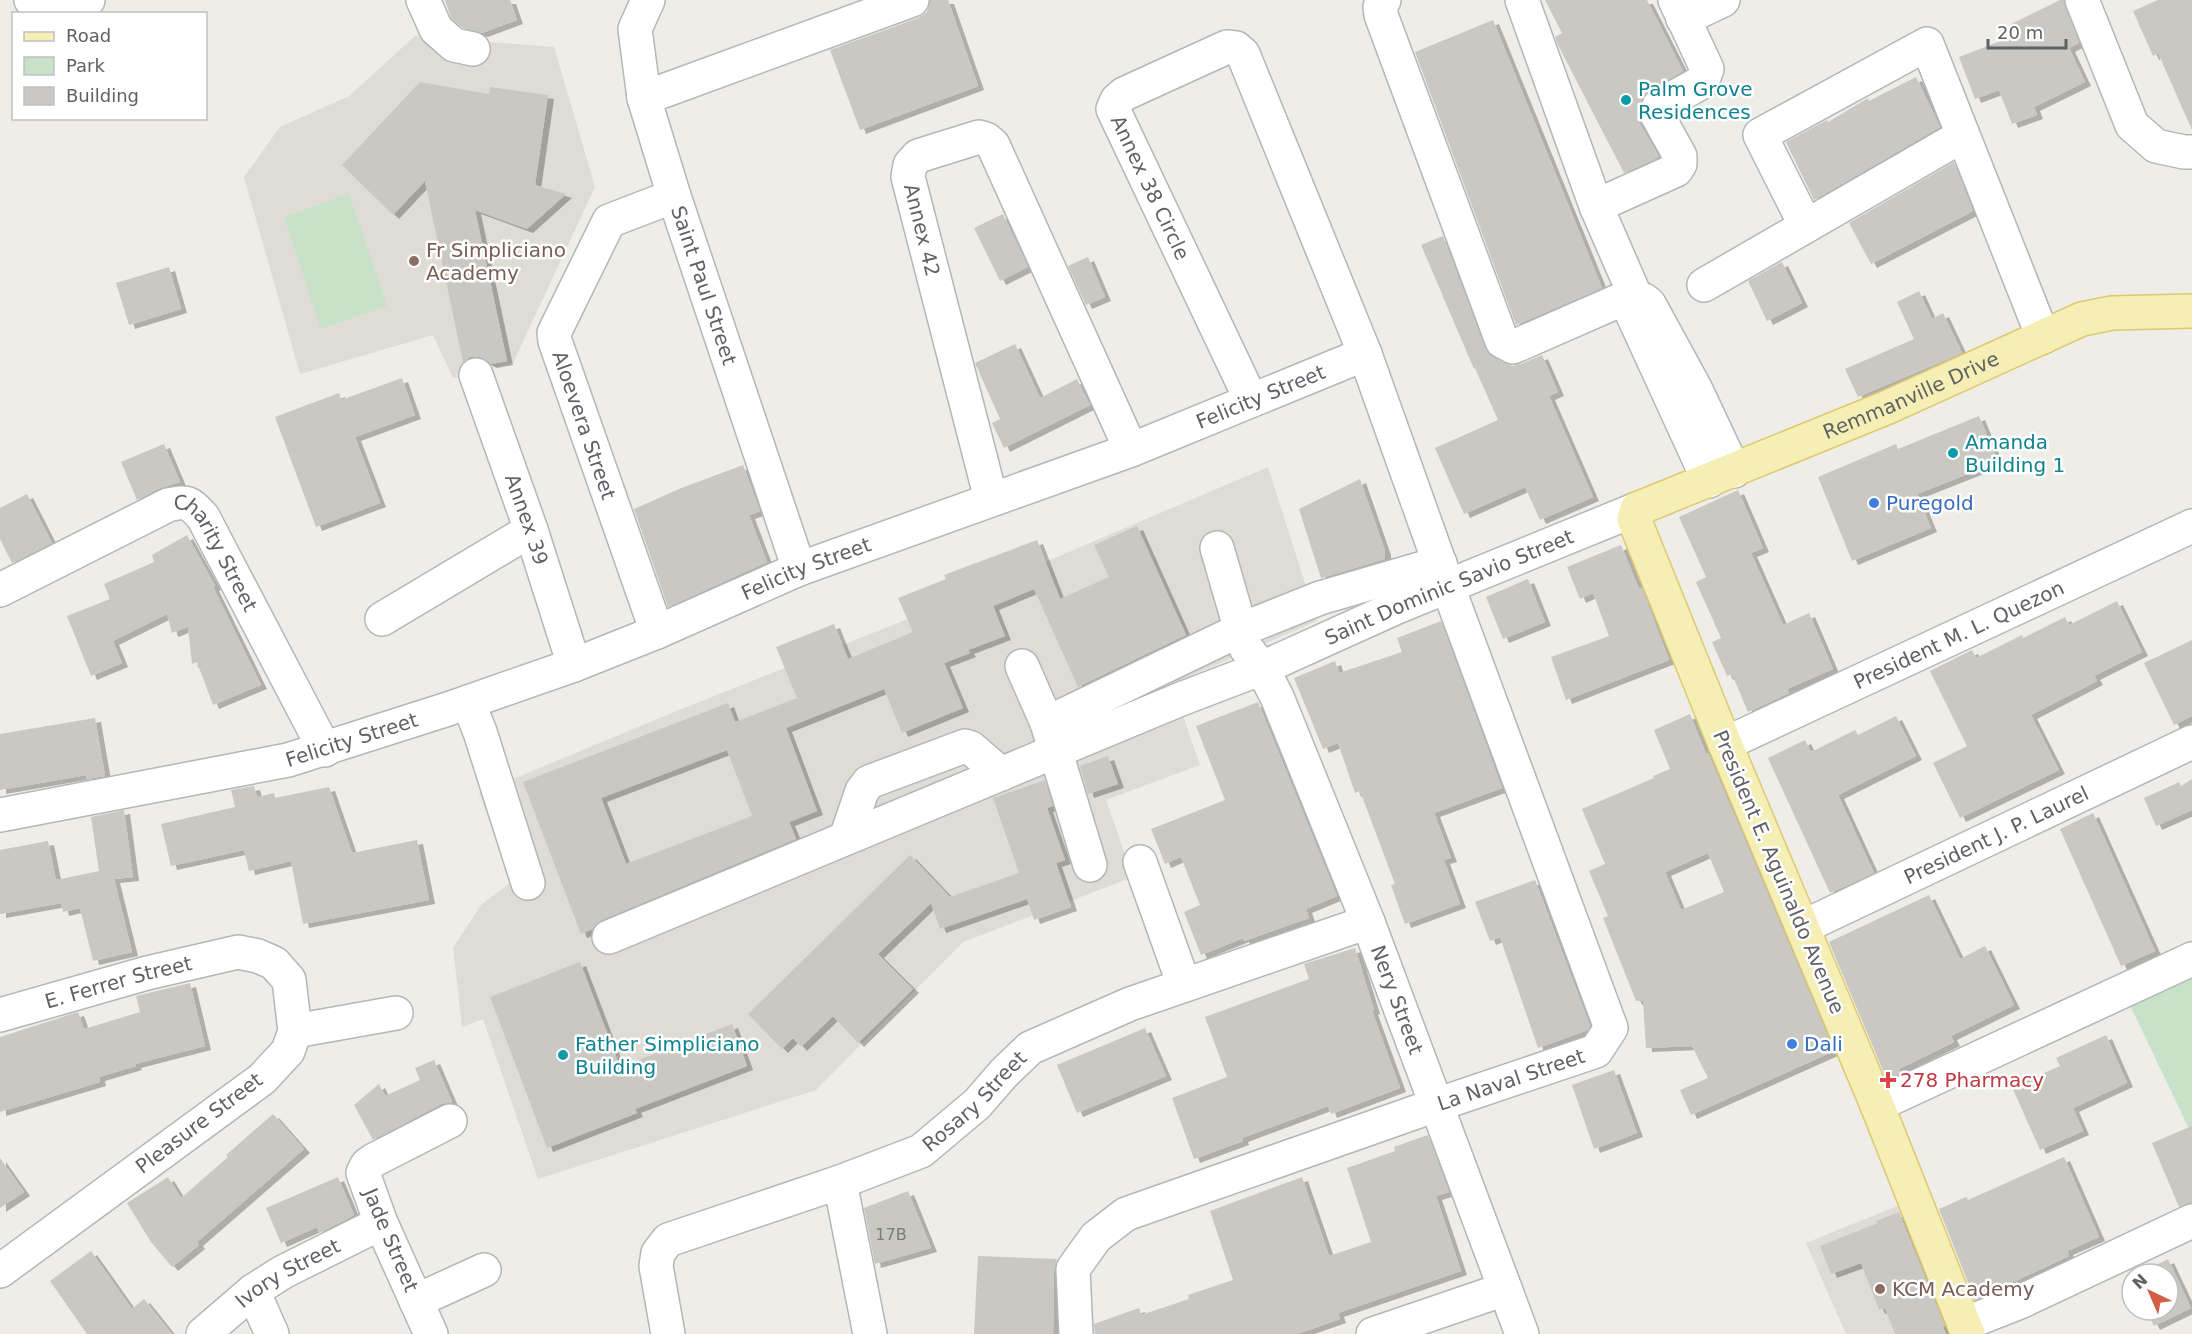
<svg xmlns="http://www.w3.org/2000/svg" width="2192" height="1334" font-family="'DejaVu Sans',sans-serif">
  <defs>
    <filter id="shadow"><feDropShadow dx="6" dy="4" stdDeviation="0" flood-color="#0004"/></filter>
  </defs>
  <rect width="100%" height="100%" fill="#eeede7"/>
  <g fill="#dedcd5">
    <path d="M415 36 554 47 595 187 513 363 453 378 433 335 300 374 244 177 280 127 349 96Z"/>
    <path d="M1268 467 1317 621 1172 684 1200 765 1106 800 1133 877 963 942 816 1090 538 1179 483 1019 462 1027 453 948 481 905 512 881 479 793 674 712 968 595Z"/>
    <path d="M1902 1204 1950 1334H1846L1806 1243Z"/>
  </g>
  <g fill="#c7e2c9">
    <path d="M349 194 387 306 321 329 284 217Z"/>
    <path d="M2192 972V1135L2128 1001Z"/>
  </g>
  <g fill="#cac8c3" fill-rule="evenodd" filter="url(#shadow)">
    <path d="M445 0H510L517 20 482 33 463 28 451 18Z"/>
    <path d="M930 0H948L978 86 860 130 830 50 918 18 927 12Z"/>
    <path d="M1545 0H1647L1683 71 1650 90 1642 98 1639 106 1637 114 1639 122 1659 157 1624 173 1558 45 1555 37 1562 33Z"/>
    <path d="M2060 0H2064L2079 43 2069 48 2085 82 2034 107 2037 115 2012 124 1999 90 1975 99 1959 57 2016 35 2011 24Z"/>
    <path d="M2158 0H2192V130L2158 53 2153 56 2133 11Z"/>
    <path d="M1493 20 1602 288 1516 325 1415 52Z"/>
    <path d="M1916 77 1940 127 1814 200 1786 142 1827 120 1828 122 1868 98 1869 101Z"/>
    <path d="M420 82 489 94 490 87 548 95 535 185 566 194 527 229 475 210 507 361 491 364 479 357H470L463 362 425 181 393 215 342 165Z"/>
    <path d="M1954 162 1973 211 1871 264 1849 223Z"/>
    <path d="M1003 214 1028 267 1000 281 974 228Z"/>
    <path d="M1443 236 1485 348 1493 357 1512 366 1521 364 1542 355 1558 392 1549 396 1593 497 1540 520 1525 487 1464 514 1435 448 1498 420 1475 368 1474 369 1421 245Z"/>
    <path d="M1088 257 1105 297 1086 305 1068 266Z"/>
    <path d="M1782 262 1802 303 1767 321 1748 281Z"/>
    <path d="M169 267 181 309 129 325 116 283Z"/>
    <path d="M1919 291 1932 319 1943 313 1962 353 1858 397 1845 369 1914 339 1897 302Z"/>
    <path d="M1015 344 1040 398 1077 379 1090 405 1004 448 992 423 1000 419 975 363Z"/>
    <path d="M402 378 415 415 355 437 380 503 316 527 275 417 339 393 341 400Z"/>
    <path d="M1979 416 1998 462 1917 494 1931 528 1852 561 1818 477 1896 444 1898 449Z"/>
    <path d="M164 444 180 482 160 488 137 500 121 462Z"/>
    <path d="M743 465 760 511 749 515 767 562 668 607 634 509 679 489Z"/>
    <path d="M1360 479 1385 551V559L1321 578 1299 509Z"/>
    <path d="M1738 490 1763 548 1751 553 1783 625 1809 613 1833 669 1787 689 1789 693 1748 712 1732 674 1727 676 1712 642 1721 638 1696 582 1706 577 1679 517Z"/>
    <path d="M27 494 52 543 12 563 0 539V508Z"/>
    <path d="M1137 526 1186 635 1078 687 1034 589 993 606 1005 636 968 650 970 653 944 663 963 708 902 733 884 689 786 728 817 811 789 822 796 839 602 920 593 929 581 934 523 782 728 703 735 722 797 698 776 647 834 624 848 659 913 632 898 598 946 579 944 575 1037 540 1060 599 1109 577 1094 545ZM727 750 752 816 626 864 601 798Z"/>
    <path d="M187 535 215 586 213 587 261 685 213 705 197 662 192 664 188 627 172 633 167 614 113 641 122 663 91 676 67 616 110 599 104 584 154 562 152 555Z"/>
    <path d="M1621 545 1639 589 1642 588 1669 660 1566 700 1551 657 1609 636 1593 593 1580 599 1567 567Z"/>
    <path d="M1528 579 1545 622 1503 639 1486 597Z"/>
    <path d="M2117 601 2142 652 2094 676 2097 681 2031 715 2059 770 1960 818 1933 763 1967 746 1930 671 1972 650 1976 658 2022 635 2023 638 2065 617 2069 625Z"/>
    <path d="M1441 621 1502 788 1434 813 1451 858 1444 860 1460 904 1405 924 1391 885 1395 884 1360 791 1355 793 1338 743 1323 749 1294 678 1335 661 1339 673 1402 652 1397 638Z"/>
    <path d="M2192 640V716L2174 725 2144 663Z"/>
    <path d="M1258 702 1337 896 1306 909 1309 918 1244 941 1243 938 1201 955 1184 912 1200 905 1181 857 1165 864 1151 829 1225 800 1196 726Z"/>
    <path d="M1690 714 1706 754 1708 753 1834 1051 1691 1115 1680 1090 1708 1078 1692 1046 1646 1048 1643 1001H1636L1603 918 1608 916 1589 871 1605 864 1582 809 1654 778 1653 776 1670 769 1654 730ZM1708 853 1724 892 1681 910 1665 872Z"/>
    <path d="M1896 716 1916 756 1838 795 1874 873 1830 893 1768 758 1805 740 1811 752 1855 730 1858 735Z"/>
    <path d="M95 718 105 776 86 779V775L0 790V734Z"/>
    <path d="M1108 756 1118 784 1088 794 1080 766Z"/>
    <path d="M2192 779V810L2156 826 2144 798 2179 782 2181 786Z"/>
    <path d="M1045 780 1053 806 1047 808 1065 860 1056 863 1071 907 1034 920 1027 899 940 929 931 903 878 954 913 989 858 1043 833 1016 801 1047 793 1038 782 1049 748 1014 910 855 950 897 1019 873 993 798Z"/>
    <path d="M254 786 257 797 274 793 275 798 329 787 352 853 417 840 429 900 303 924 291 861 249 871 244 850 171 866 161 824 235 807 231 790Z"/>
    <path d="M124 810 133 877 114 879 132 952 93 961 80 908 63 912 61 903 0 914V850L48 841 56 880 99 871 91 817Z"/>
    <path d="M2093 813 2155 951 2121 966 2060 829Z"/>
    <path d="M1535 880 1590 1026 1588 1030 1538 1048 1500 937 1490 941 1475 902Z"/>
    <path d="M1929 895 1960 959 1985 946 2014 1005 1951 1036 1954 1042 1899 1069 1901 1073 1887 1080 1829 942Z"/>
    <path d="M1355 948 1374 1010 1372 1011 1400 1088 1331 1114 1328 1106 1242 1138 1243 1141 1194 1159 1172 1098 1227 1077 1205 1017 1309 979 1304 964Z"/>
    <path d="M580 962 620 1067 732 1024 747 1066 635 1109 637 1113 547 1148 490 997Z"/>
    <path d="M190 983 205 1046 135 1064 136 1066 99 1077 100 1082 0 1112V1037L78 1012 84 1029 140 1012 136 996Z"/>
    <path d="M1145 1028 1166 1076 1077 1113 1057 1065Z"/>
    <path d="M2106 1035 2127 1083 2073 1108 2083 1131 2040 1150 2012 1087 2060 1066 2056 1058Z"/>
    <path d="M434 1060 452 1102 441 1104 373 1140 354 1105 379 1084 385 1096 420 1080 415 1068Z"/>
    <path d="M1614 1070 1637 1133 1594 1149 1572 1085Z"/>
    <path d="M273 1114 304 1149 197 1242 199 1245 172 1267 151 1242 127 1203 168 1177 181 1198 228 1157 226 1155Z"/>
    <path d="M2192 1126V1203L2179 1207 2152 1143Z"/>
    <path d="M1428 1135 1449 1192 1436 1196 1461 1271 1338 1313 1340 1319 1297 1334H1095L1094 1324 1139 1308 1141 1315 1189 1299 1188 1295 1233 1280 1210 1211 1302 1177 1329 1256 1371 1242 1347 1168 1395 1151 1394 1147Z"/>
    <path d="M2064 1157 2099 1237 2067 1251 2069 1256 2007 1285 2008 1287 1975 1300 1939 1209 1966 1197 1968 1200Z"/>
    <path d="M0 1158 24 1192 0 1208Z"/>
    <path d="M338 1177 354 1215 319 1233 317 1227 281 1243 266 1208Z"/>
    <path d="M908 1191 931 1248 875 1264 864 1208Z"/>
    <path d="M1899 1212 1945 1326 1943 1327 1946 1334H1895L1885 1308 1879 1310 1861 1263 1831 1274 1820 1246 1878 1223 1876 1221Z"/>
    <path d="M91 1251 132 1309 144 1299 172 1334H87L50 1281Z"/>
    <path d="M978 1256 1057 1259 1054 1270 1053 1334H974Z"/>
    <path d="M2168 1259 2191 1308 2154 1326 2146 1310H2168V1274H2138Z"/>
  </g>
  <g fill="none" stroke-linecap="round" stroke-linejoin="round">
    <g stroke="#b4b6b9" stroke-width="36">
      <g id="minor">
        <path d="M31 0 37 7 49 14"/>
        <path d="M423 0 436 29 454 45 473 49"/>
        <path id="s1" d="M648 0 635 29 644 98 674 196 799 569"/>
        <path d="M1384 0 1380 7 1381 15 1502 341 1513 347 1634 294"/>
        <path d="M1522 0 1596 206 1637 300"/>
        <path d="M2082 0 2132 125 2156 146 2184 152H2192"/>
        <path d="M55 14 88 0"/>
        <path d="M1683 19 1723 0"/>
        <path d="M644 98 912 0"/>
        <path d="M1596 206 1676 170 1680 164V156L1656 113 1659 106 1702 82 1707 69 1675 0"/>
        <path d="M1806 226 1760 135 1927 44 2043 337"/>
        <path d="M1704 285 1962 136"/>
        <path id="s2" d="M476 375 531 530 574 665"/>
        <path d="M1709 481 1631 311 1637 300H1644L1649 304 1696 390 1734 471"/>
        <path d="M991 499 908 177 910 165 918 156 979 137 986 139 993 145 1131 450"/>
        <path id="s3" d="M1217 548 1246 648 1262 668 1277 697 1368 922 1522 1334"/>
        <path id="s4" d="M0 590 168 505C188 500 190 503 203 517L325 750"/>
        <path d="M382 619 531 530"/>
        <path d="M657 632 555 341 554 333 609 221 674 196"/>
        <path d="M1022 666 1047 723 1090 865"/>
        <path d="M468 702 480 732 528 883"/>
        <path d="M1047 723 1240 630 1320 598 1440 563"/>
        <path id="s5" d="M1725 744 2192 526"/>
        <path id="s6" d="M0 815 288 760 448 709 574 665 657 632 799 569 1131 450 1365 354"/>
        <path d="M846 838 862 791 869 782 965 746 971 748 1001 774"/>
        <path d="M1140 862 1184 985"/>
        <path id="s7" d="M1803 927 2192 742"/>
        <path id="s8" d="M609 937 1181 699 1262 668 1397 607 1637 509"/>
        <path id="s9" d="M0 1015 147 973 238 952 258 956 274 963 289 980 295 1031 288 1051 262 1079 0 1271"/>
        <path d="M295 1031 396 1013"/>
        <path d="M1877 1105 2192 959"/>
        <path d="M840 1182 870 1334"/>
        <path d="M253 1291 272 1334"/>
        <path d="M416 1301 484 1270"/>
        <path d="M1964 1324 2020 1302 2192 1221"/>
        <path id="s10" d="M203 1334 253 1291 283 1272 381 1223"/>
        <path d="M431 1334 381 1223 363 1173 367 1165 374 1160 450 1121"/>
        <path id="s11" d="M668 1334 656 1266 658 1253 668 1240 840 1182 921 1151 977 1104 1004 1073 1030 1048 1130 1004 1368 922"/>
        <path id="s12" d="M1076 1334 1073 1269 1096 1237 1126 1214 1436 1105 1596 1051 1611 1028 1448 587 1365 354 1243 54 1236 48 1227 47 1124 94 1117 100 1113 109 1251 400"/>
        <path d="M1373 1334 1505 1289"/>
      </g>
    </g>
    <g stroke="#dfc96f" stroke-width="36">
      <g id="major">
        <path id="s13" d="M1968 1334 1877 1105 1725 744 1634 519 1637 509 1888 407 2082 319 2112 313 2192 311"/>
      </g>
    </g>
    <use href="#minor" stroke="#fff" stroke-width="33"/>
    <use href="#major" stroke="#f5efb5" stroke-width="33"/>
  </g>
  <g fill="#0f9aa8" stroke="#fff" stroke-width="2">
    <circle cx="1626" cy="100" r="6"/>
    <circle cx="1953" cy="453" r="6"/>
    <circle cx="563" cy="1055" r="6"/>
  </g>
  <g fill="#8d6e63" stroke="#fff" stroke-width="2">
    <circle cx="414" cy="261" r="6"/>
    <circle cx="1880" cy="1289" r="6"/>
  </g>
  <g fill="#3f7fe0" stroke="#fff" stroke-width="2">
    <circle cx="1874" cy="503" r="6"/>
    <circle cx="1792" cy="1044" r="6"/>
  </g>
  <path fill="#e0444e" stroke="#fff" stroke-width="2" d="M1885 1071h6v6h6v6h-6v6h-6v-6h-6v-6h6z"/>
  <g text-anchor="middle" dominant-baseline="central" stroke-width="5" stroke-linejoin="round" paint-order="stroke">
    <g font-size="16" fill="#797b7c">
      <text x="891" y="1234">17B</text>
    </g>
    <g font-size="20" fill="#0d838f" stroke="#fff" text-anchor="start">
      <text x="1638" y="89">Palm Grove<tspan x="1638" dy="23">Residences</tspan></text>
      <text x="1965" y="442">Amanda<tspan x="1965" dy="23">Building 1</tspan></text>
      <text x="575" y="1044">Father Simpliciano<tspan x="575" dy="23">Building</tspan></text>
    </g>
    <g font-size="20" fill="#5e6165" stroke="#fff">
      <text stroke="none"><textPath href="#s12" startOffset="1946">Annex 38 Circle</textPath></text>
      <text transform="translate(922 230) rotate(76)">Annex 42</text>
      <text stroke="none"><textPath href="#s1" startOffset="298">Saint Paul Street</textPath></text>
      <text stroke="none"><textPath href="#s13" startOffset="1188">Remmanville Drive</textPath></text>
      <text stroke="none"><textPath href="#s6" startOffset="1332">Felicity Street</textPath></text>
      <text transform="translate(584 425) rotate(71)">Aloevera Street</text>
      <text stroke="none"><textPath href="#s2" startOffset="153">Annex 39</textPath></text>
      <text stroke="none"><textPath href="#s4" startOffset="264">Charity Street</textPath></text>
      <text stroke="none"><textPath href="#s6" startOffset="846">Felicity Street</textPath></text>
      <text stroke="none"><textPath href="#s8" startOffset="910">Saint Dominic Savio Street</textPath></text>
      <text stroke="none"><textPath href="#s5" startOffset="258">President M. L. Quezon</textPath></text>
      <text stroke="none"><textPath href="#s6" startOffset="360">Felicity Street</textPath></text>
      <text stroke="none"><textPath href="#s7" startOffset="214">President J. P. Laurel</textPath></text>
      <text transform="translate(1779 872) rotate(67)">President E. Aguinaldo Avenue</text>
      <text stroke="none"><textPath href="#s9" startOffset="123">E. Ferrer Street</textPath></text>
      <text stroke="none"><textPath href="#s3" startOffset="488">Nery Street</textPath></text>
      <text stroke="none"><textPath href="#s12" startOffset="550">La Naval Street</textPath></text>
      <text stroke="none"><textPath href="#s11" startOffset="440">Rosary Street</textPath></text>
      <text transform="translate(199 1123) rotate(-37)">Pleasure Street</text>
      <text transform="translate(391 1240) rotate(67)">Jade Street</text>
      <text stroke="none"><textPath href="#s10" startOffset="105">Ivory Street</textPath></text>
    </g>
    <g font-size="20" fill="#785e54" stroke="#fff" text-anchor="start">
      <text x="426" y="250">Fr Simpliciano<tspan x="426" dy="23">Academy</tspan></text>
      <text x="1892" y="1289">KCM Academy</text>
    </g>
    <g font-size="20" fill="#366cbe" stroke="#fff" text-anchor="start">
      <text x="1886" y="503">Puregold</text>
      <text x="1804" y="1044">Dali</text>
    </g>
    <g font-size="20" fill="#be3a42" stroke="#fff" text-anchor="start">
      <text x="1900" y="1080">278 Pharmacy</text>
    </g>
  </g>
  <rect x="12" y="12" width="195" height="108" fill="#ffffff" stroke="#bfc0c1" stroke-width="1.5"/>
  <rect x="24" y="32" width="30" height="9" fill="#f5efb5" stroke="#bfc0c1" stroke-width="1.5"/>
  <text x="66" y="42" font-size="18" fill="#5e6165">Road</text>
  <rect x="24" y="57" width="30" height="18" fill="#c7e2c9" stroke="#bfc0c1" stroke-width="1.5"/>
  <text x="66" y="72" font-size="18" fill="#5e6165">Park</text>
  <rect x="24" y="87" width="30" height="18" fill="#cac8c3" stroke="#bfc0c1" stroke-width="1.5"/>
  <text x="66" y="102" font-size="18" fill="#5e6165">Building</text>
  <g transform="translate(2150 1292) rotate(316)"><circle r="28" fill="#ffffff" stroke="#bfc0c1" stroke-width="1.5"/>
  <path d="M0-4.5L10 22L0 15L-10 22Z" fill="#d35e48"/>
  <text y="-9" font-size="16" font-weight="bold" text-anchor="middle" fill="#5e6165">N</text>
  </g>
  <path d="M1988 39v9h78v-9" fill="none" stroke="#5e6165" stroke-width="3"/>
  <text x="1997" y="39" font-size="18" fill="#5e6165" stroke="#ffffff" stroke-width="4.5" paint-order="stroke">20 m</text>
</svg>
